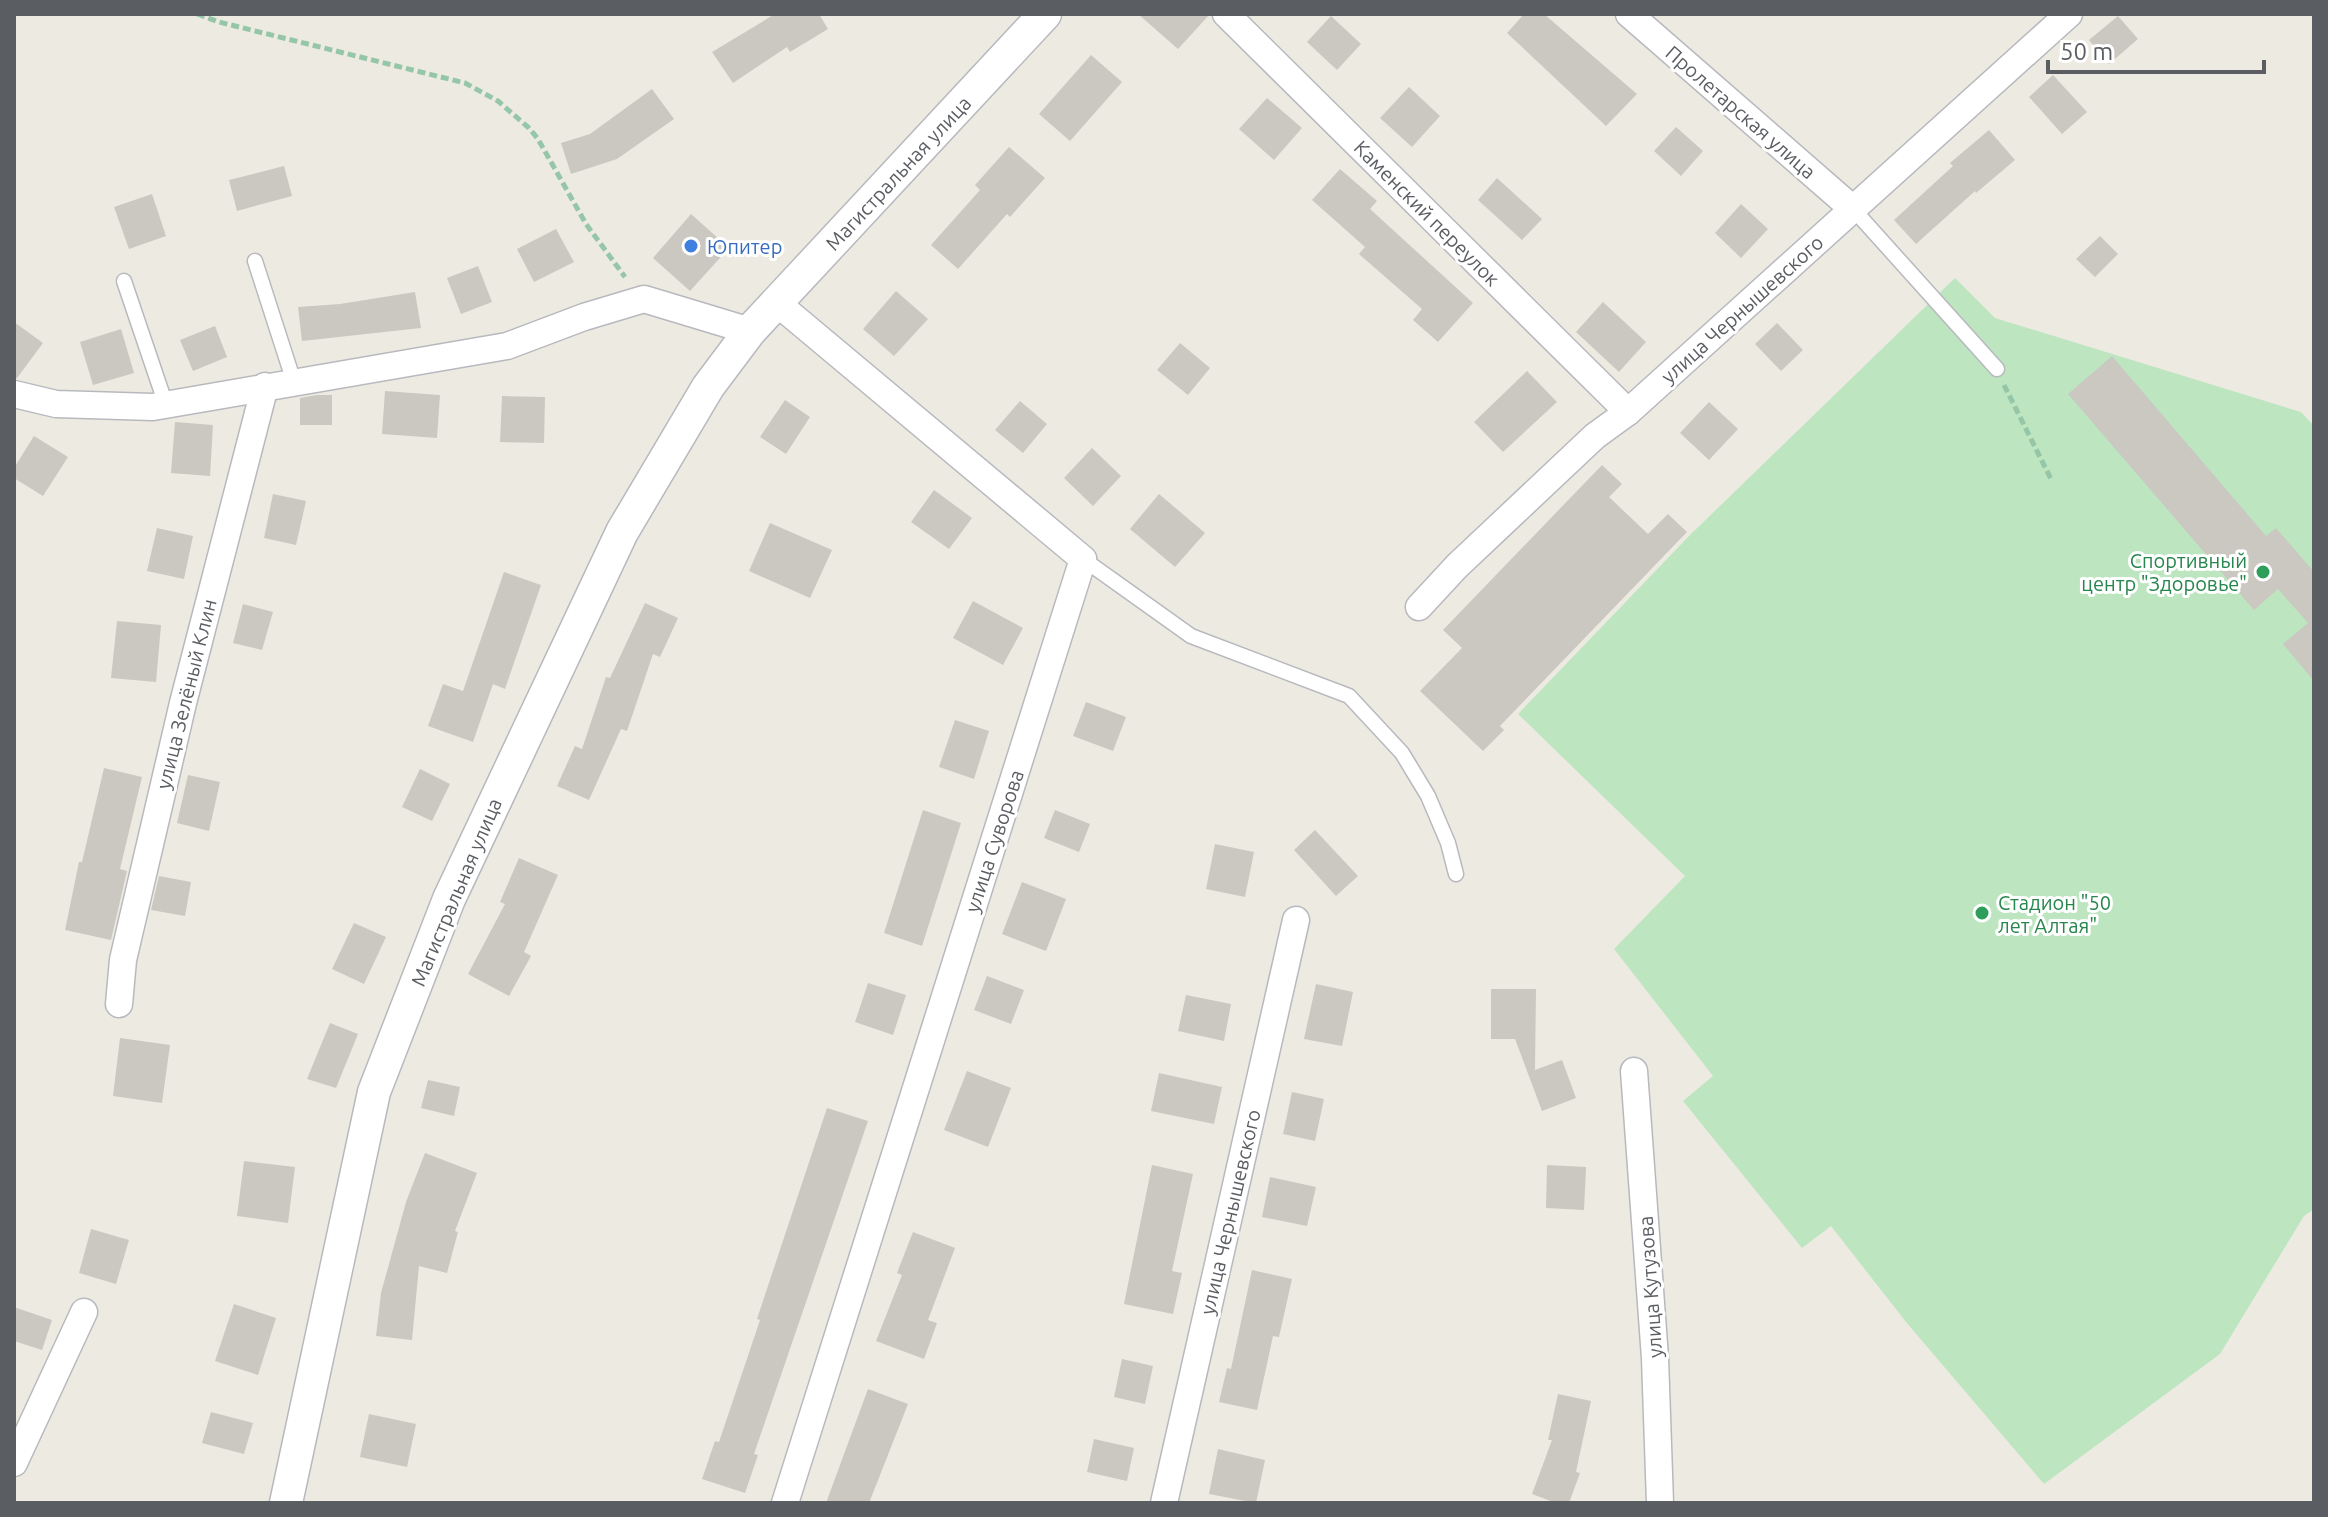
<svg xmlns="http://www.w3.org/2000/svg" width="2328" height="1517" font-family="Ubuntu,sans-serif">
  <rect width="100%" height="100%" fill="#edebe1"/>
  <path fill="#bde5c0" d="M1955 278 1995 318 2301 412 2314 426V1209L2304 1216 2220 1354 2044 1484 1906 1322 1831 1226 1802 1248 1683 1101 1713 1076 1614 949 1685 876 1518 714 1689 536Z"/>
  <g fill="#cac8c0">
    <path d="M775 14H819L828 29 790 52 787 47 733 83 712 52Z"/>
    <path d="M1138 14H1210L1178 49Z"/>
    <path d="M1524 14H1544L1637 94 1606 126 1507 33Z"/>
    <path d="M1331 16 1361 44 1337 70 1307 42Z"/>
    <path d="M2118 16 2138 39 2109 64 2089 40Z"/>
    <path d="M1091 55 1122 82 1070 141 1039 114Z"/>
    <path d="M2053 75 2087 112 2062 134 2029 97Z"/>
    <path d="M1409 87 1440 116 1412 147 1380 118Z"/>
    <path d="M652 89 674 119 617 159 571 174 561 143 590 134Z"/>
    <path d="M1267 98 1302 128 1274 160 1239 129Z"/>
    <path d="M1676 127 1703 151 1681 176 1654 151Z"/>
    <path d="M1989 130 2015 160 1976 193 1975 191 1916 244 1894 220 1953 166 1950 163Z"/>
    <path d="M1009 147 1045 178 1010 217 1007 214 958 269 931 245 980 190 975 185Z"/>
    <path d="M284 166 292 196 237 211 229 180Z"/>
    <path d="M1340 169 1377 201 1370 209 1473 303 1438 342 1413 320 1422 309 1359 254 1365 247 1312 200Z"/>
    <path d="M1497 178 1542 219 1522 240 1478 200Z"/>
    <path d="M152 194 166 236 129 249 114 207Z"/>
    <path d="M1741 204 1768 229 1741 258 1715 233Z"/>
    <path d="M691 214 729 248 690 291 653 258Z"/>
    <path d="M556 229 574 262 534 282 517 249Z"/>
    <path d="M2100 236 2118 254 2095 277 2076 259Z"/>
    <path d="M478 266 492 302 461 314 447 278Z"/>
    <path d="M896 291 928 319 894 356 863 329Z"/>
    <path d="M415 292 421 328 302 341 298 307 340 304Z"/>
    <path d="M1603 302 1646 342 1619 372 1576 332Z"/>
    <path d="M14 322 43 343 17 378H14Z"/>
    <path d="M1777 323 1803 350 1781 371 1755 344Z"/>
    <path d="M215 326 227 357 193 371 180 340Z"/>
    <path d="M121 329 134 373 93 385 80 342Z"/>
    <path d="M1180 343 1210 368 1188 395 1157 370Z"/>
    <path d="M2112 356 2266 536 2276 528 2314 572V681L2283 644 2308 623 2278 589 2254 610 2068 394Z"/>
    <path d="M1527 371 1557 402 1503 452 1474 422Z"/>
    <path d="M385 391 440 395 437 438 382 434Z"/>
    <path d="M317 395H332V425H300V398Z"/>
    <path d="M502 396 545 397 544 443 500 442Z"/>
    <path d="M785 400 810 417 786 454 760 437Z"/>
    <path d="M1020 401 1047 424 1023 453 995 430Z"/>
    <path d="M1709 402 1738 429 1709 460 1680 433Z"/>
    <path d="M175 422 213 425 210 476 171 473Z"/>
    <path d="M34 436 68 457 43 496 14 478V468Z"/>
    <path d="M1092 448 1121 476 1093 506 1064 478Z"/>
    <path d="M1602 465 1622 484 1609 497 1648 534 1668 514 1687 532 1500 726 1504 730 1483 751 1420 691 1462 648 1443 630Z"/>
    <path d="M934 490 972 518 949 549 911 522Z"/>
    <path d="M273 494 306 501 296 545 264 538Z"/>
    <path d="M1159 494 1205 533 1175 567 1130 529Z"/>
    <path d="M770 523 832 550 810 598 749 571Z"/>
    <path d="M157 528 193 536 184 579 147 571Z"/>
    <path d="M504 572 541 585 505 689 493 684 473 742 428 726 443 684 463 691Z"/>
    <path d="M973 601 1023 628 1003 665 953 638Z"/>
    <path d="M645 603 678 618 660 657 653 654 627 731 621 729 589 800 557 786 575 746 582 749 606 677 610 678Z"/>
    <path d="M243 604 273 612 262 650 233 643Z"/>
    <path d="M117 621 161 625 156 682 111 678Z"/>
    <path d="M1086 702 1126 717 1113 751 1073 736Z"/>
    <path d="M955 720 989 731 974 779 939 767Z"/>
    <path d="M104 768 142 777 120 869 127 871 111 940 65 930 79 862H82Z"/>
    <path d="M420 769 450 784 432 821 402 807Z"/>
    <path d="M188 775 220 782 209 831 177 823Z"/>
    <path d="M923 810 961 823 922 946 884 933Z"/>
    <path d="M1055 810 1090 824 1079 852 1044 838Z"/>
    <path d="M1315 830 1358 876 1336 896 1294 850Z"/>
    <path d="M1215 844 1254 852 1245 897 1206 889Z"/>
    <path d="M519 858 558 875 524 952 531 956 509 996 468 974 505 904 500 902Z"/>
    <path d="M159 876 191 882 185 916 151 910Z"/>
    <path d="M1022 882 1066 899 1046 951 1002 934Z"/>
    <path d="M354 923 386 937 364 984 332 969Z"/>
    <path d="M987 976 1024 990 1011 1024 974 1010Z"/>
    <path d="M868 983 906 995 893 1035 855 1022Z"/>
    <path d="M1316 984 1353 992 1342 1046 1304 1039Z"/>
    <path d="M1491 989H1536L1535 1070 1562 1060 1576 1098 1542 1111 1515 1039H1491Z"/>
    <path d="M1186 995 1231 1004 1224 1041 1178 1031Z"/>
    <path d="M330 1023 358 1034 336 1088 307 1079Z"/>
    <path d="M120 1038 170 1045 162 1103 113 1096Z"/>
    <path d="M967 1071 1011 1088 988 1147 944 1130Z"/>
    <path d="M1159 1073 1222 1087 1214 1124 1151 1111Z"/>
    <path d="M428 1080 460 1087 454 1116 421 1108Z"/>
    <path d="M1292 1092 1324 1099 1315 1141 1283 1134Z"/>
    <path d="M827 1108 868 1121 754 1454 758 1455 745 1493 702 1479 715 1441 719 1442 760 1320 757 1319Z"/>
    <path d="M425 1153 477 1173 455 1231 458 1232 447 1273 419 1266 412 1340 376 1336 381 1293 406 1202Z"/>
    <path d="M244 1161 295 1167 288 1223 237 1216Z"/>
    <path d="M1152 1165 1193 1174 1172 1271 1182 1273 1173 1314 1124 1304Z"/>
    <path d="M1547 1165 1586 1167 1584 1210 1546 1208Z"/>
    <path d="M1270 1177 1316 1187 1307 1226 1262 1217Z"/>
    <path d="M91 1229 129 1240 116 1284 79 1273Z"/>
    <path d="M913 1232 955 1248 928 1320 937 1323 924 1359 876 1341 902 1275 897 1273Z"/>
    <path d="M1252 1270 1292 1279 1279 1337 1273 1336 1257 1410 1219 1402 1227 1368 1231 1369Z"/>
    <path d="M234 1304 276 1318 258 1375 215 1361Z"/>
    <path d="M14 1307 52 1320 42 1350 14 1341Z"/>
    <path d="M1122 1359 1153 1366 1145 1404 1114 1397Z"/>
    <path d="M868 1389 908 1404 869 1503H826Z"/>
    <path d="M1558 1394 1591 1401 1576 1472 1580 1473 1569 1503H1556L1532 1494 1552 1440H1548Z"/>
    <path d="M211 1412 253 1423 244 1454 202 1443Z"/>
    <path d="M369 1414 416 1424 407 1467 360 1457Z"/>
    <path d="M1094 1439 1134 1448 1127 1481 1087 1472Z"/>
    <path d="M1218 1449 1265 1460 1256 1503 1209 1494Z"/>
  </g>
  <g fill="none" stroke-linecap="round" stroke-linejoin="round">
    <g stroke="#b7b9be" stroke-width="17">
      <g id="service">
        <path d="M1854 210 1997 369"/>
        <path d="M255 261 294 382"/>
        <path d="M124 281 166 405"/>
        <path d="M1083 559 1191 636 1349 696 1402 753 1428 796 1448 843 1456 874"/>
      </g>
    </g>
    <g stroke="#b7b9be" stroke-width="29">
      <g id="minor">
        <path d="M1226 14 1628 412"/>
        <path d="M1629 14 1854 210"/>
        <path d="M777 303 1083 559 785 1503"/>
        <path d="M14 394 56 404 153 407 507 346 584 317 644 299 750 331"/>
        <path d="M1419 607 1457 566 1595 436 1628 412 2069 14"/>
        <path d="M119 1004 123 960 183 703 265 386"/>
        <path d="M1634 1071 1655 1358 1660 1503"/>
        <path d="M14 1463 84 1312"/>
        <path d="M1164 1503 1296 920"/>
      </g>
    </g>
    <g stroke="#b7b9be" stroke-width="35">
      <path id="tertiary" d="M286 1503 374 1092 449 899 622 532 708 387 750 331 1045 14"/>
    </g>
    <g stroke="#96c6a8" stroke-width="5" stroke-dasharray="8 4" stroke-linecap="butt">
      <path d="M197 14 219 22 465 83 498 101 529 128 538 139 586 224 625 277"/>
      <path d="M2004 385 2051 479"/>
    </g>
    <use href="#service" stroke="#fff" stroke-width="14"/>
    <use href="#minor" stroke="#fff" stroke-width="26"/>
    <use href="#tertiary" stroke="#fff" stroke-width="32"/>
  </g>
  <circle fill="#3f7fe0" stroke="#fff" stroke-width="3" cx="691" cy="246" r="8"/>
  <g fill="#2e9e5b" stroke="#fff" stroke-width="3">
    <circle cx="2263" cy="572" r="8"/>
    <circle cx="1982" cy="913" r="8"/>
  </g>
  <g text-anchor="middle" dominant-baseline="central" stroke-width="6" stroke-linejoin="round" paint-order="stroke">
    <g font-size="20" fill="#5a5d62" stroke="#fff">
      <text transform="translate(1741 112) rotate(41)">Пролетарская улица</text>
      <text transform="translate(898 173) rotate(-47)">Магистральная улица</text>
      <text transform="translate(1427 213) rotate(45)">Каменский переулок</text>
      <text transform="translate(1742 309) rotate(-42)">улица Чернышевского</text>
      <text transform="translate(186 694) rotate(-76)">улица Зелёный Клин</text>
      <text transform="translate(994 841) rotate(-72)">улица Суворова</text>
      <text transform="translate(456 892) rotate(-67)">Магистральная улица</text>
      <text transform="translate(1230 1212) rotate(-77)">улица Чернышевского</text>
      <text transform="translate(1650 1287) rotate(-94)">улица Кутузова</text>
    </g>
    <g font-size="20" fill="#366cbe" stroke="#fff" text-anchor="start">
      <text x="707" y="246">Юпитер</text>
    </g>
    <g font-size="20" fill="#27864d" stroke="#fff" text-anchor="end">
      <text x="2247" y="560">Спортивный<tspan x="2247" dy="23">центр "Здоровье"</tspan></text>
      <text x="1998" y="902" text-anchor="start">Стадион "50<tspan x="1998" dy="23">лет Алтая"</tspan></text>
    </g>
  </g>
  <rect width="2328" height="1517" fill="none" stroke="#5a5d62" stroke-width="32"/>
  <path d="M2048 60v12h216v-12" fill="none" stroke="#5a5d62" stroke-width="4"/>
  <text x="2060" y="60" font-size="24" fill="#5a5d62" stroke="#ffffff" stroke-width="6" paint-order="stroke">50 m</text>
</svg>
